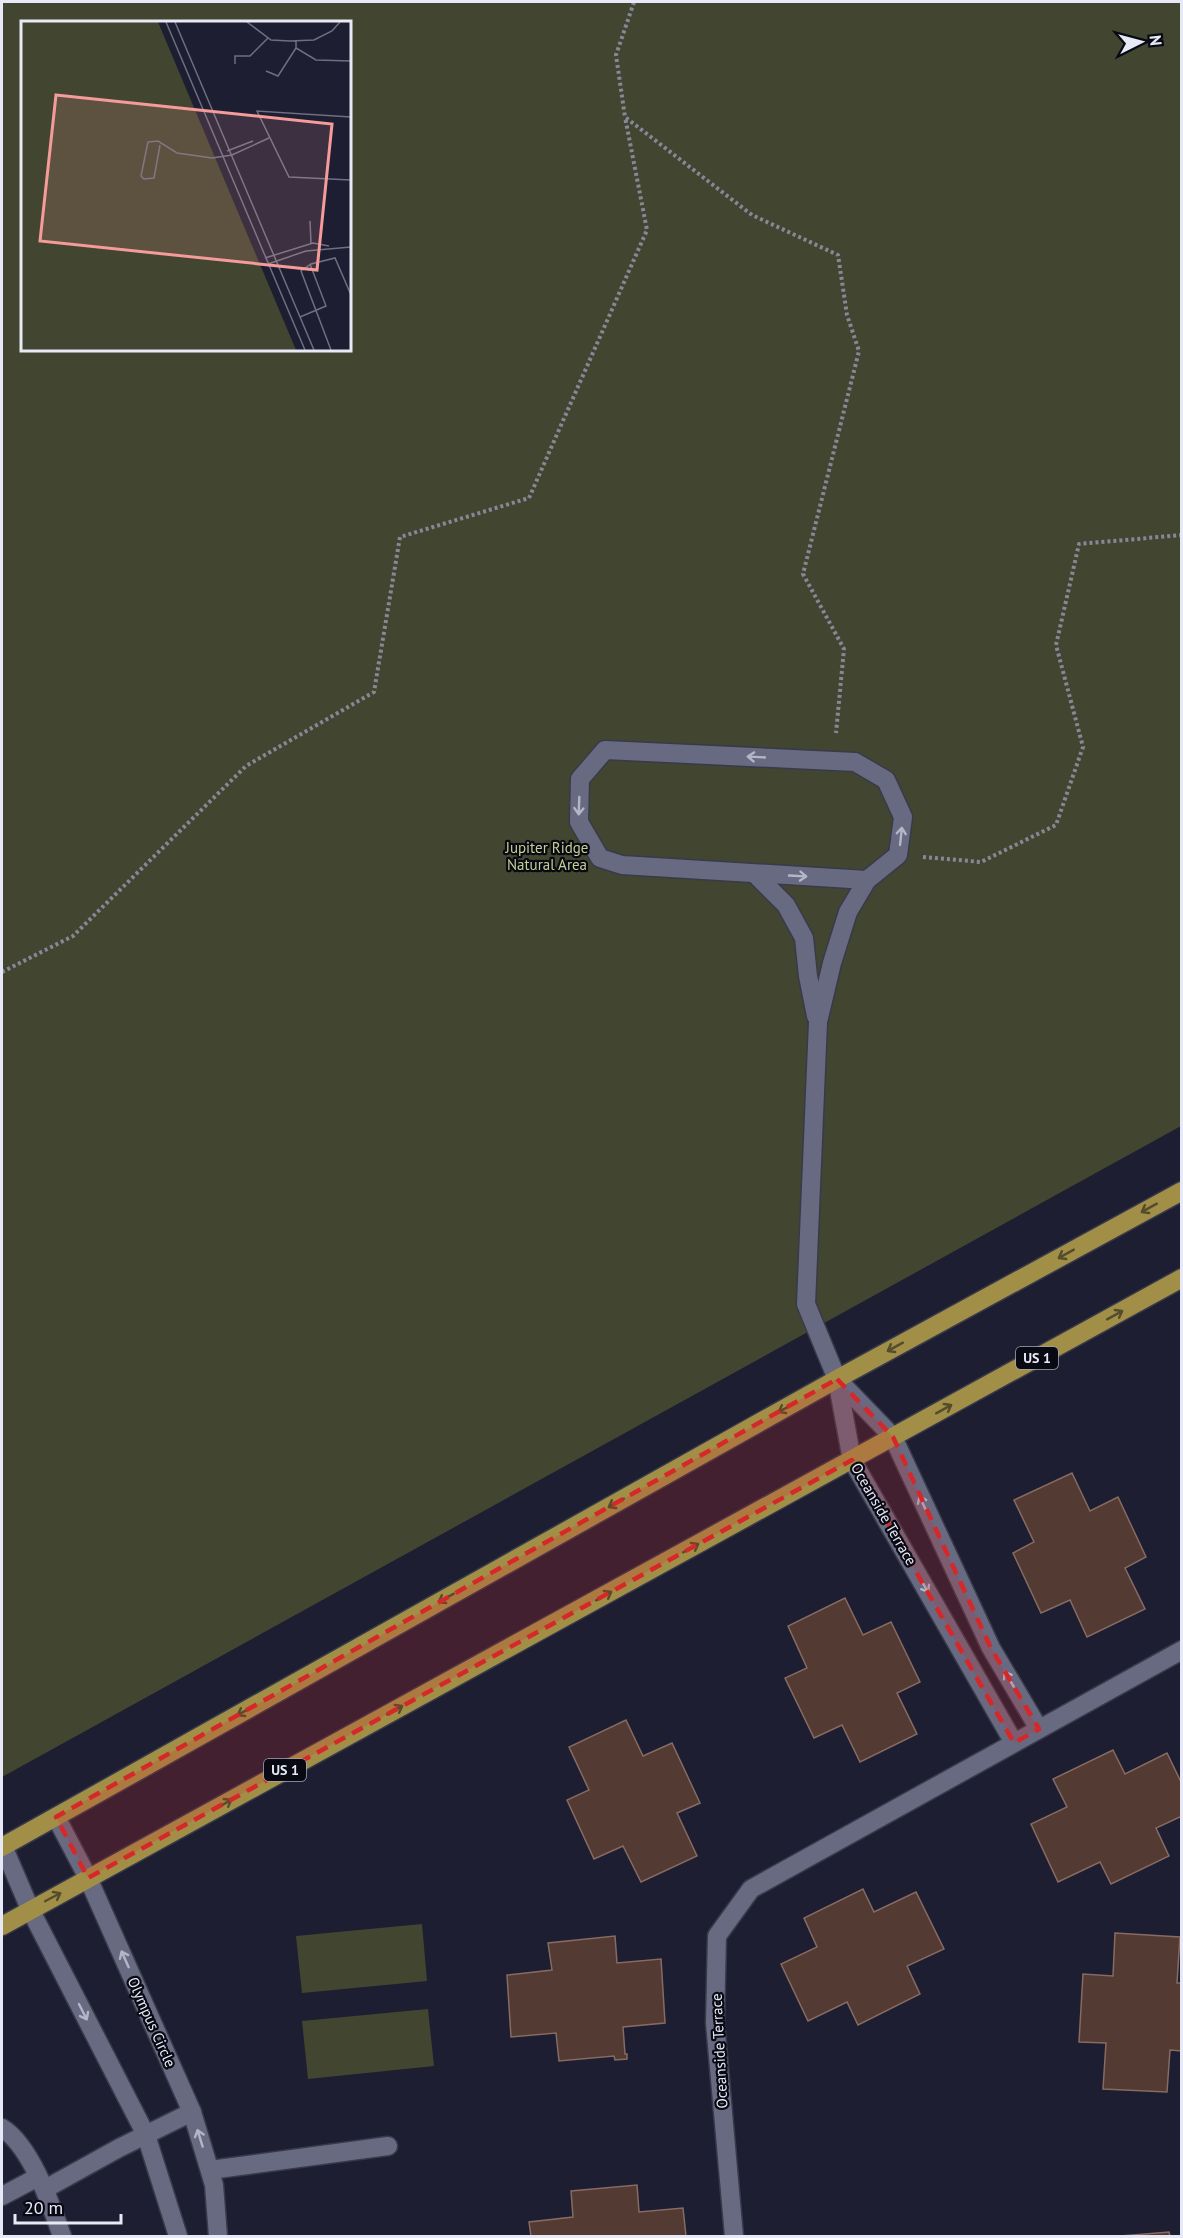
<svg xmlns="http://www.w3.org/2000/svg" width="1183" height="2238" font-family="'PT Sans',sans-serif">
  <rect width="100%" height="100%" fill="#1d1e32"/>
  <g fill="#424631" fill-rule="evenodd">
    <path d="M2 2H1181V1126L2 1777ZM22 22H350V350H22Z"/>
    <path d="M422 1924 427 1981 302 1993 296 1936Z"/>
    <path d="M428 2009 434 2066 308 2079 302 2021Z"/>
  </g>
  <g fill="#533a33" stroke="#876b63" stroke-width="1.5">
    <path d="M1072 1473 1090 1511 1118 1497 1146 1557 1125 1568 1145 1609 1087 1637 1070 1600 1041 1613 1013 1553 1034 1542 1014 1500Z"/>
    <path d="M845 1598 863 1635 891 1622 920 1682 897 1693 917 1734 860 1762 842 1725 814 1738 785 1678 807 1668 788 1626Z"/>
    <path d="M626 1720 643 1756 672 1743 700 1803 677 1813 697 1856 641 1882 623 1846 594 1859 567 1800 589 1790 569 1747Z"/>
    <path d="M1113 1750 1125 1774 1167 1753 1182 1784V1816L1156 1828 1169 1856 1111 1884 1100 1862 1058 1882 1031 1824 1067 1807 1053 1779Z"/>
    <path d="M863 1889 874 1912 916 1892 944 1949 907 1966 920 1994 858 2025 847 2002 808 2021 781 1964 817 1947 804 1918Z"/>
    <path d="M1115 1933 1180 1937 1177 1983H1182V2051L1170 2050 1167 2092 1103 2089 1106 2043 1079 2042 1083 1974 1113 1976Z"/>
    <path d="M615 1936 617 1963 661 1959 665 2023 623 2027 625 2054H627V2059L615 2060 614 2056 559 2061 556 2033 511 2037 507 1975 552 1970 548 1943Z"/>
    <path d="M637 2185 639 2212 683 2208 686 2236H531L529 2222 573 2217 571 2191Z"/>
    <path d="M1169 2232 1170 2236H1120Z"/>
  </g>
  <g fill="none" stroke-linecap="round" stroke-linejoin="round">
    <g stroke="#383a4a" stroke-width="21">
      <g id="minor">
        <path d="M755 874 786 905 804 938 808 976 816 1016"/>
        <path d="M867 880 622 865 600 858 579 822 580 779 605 750 855 762 886 780 903 817 898 855 867 880 848 912 832 963 818 1022 806 1304 837 1379 852 1460 1014 1743"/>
        <path d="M837 1379 893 1437 991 1648 1039 1729"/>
        <path d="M56 1817 88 1878 192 2112 214 2185 218 2236"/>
        <path d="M3 1846 30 1909 146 2135 178 2236"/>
        <path d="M2 2128C31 2146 51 2205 62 2236"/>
        <path d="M210 2170 388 2146"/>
        <path d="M45 2189 119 2148 192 2112"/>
        <path d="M2 2196 38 2177"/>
        <path d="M734 2236 715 2023 717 1936 751 1889 1182 1650"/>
      </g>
    </g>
    <g stroke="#383a4a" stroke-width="21">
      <g id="major">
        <path d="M2 1847 837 1379 1182 1191"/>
        <path d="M2 1926 1182 1278"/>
      </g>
    </g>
    <g stroke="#868898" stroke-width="4" stroke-dasharray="3 3" stroke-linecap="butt">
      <path d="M634 2 616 55 625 117 752 215 838 255 847 315 859 351 803 574 844 649 836 733"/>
      <path d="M923 857 981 862 1056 825 1083 747 1056 645 1079 544 1182 535"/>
      <path d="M2 972 73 936 246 766 374 692 400 537 529 498 647 230 625 117"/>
    </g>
    <use href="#minor" stroke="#686a82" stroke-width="18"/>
    <use href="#major" stroke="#a28f47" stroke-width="18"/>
  </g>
  <defs><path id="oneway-shaft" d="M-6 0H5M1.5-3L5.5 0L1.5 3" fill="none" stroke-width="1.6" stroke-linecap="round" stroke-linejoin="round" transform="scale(1.5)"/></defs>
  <g stroke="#b4b6c8">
    <use href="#oneway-shaft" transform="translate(756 757) rotate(-177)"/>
    <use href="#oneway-shaft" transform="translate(579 806) rotate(92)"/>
    <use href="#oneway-shaft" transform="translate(901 836) rotate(-84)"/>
    <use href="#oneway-shaft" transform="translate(798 876) rotate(3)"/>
    <use href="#oneway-shaft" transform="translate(923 1504) rotate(-115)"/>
    <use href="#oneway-shaft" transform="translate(924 1585) rotate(60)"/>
    <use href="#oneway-shaft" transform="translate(1009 1679) rotate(-121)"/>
    <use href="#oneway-shaft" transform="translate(125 1959) rotate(-114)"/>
    <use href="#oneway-shaft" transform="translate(83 2012) rotate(63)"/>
    <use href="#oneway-shaft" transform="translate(200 2138) rotate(-107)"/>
  </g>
  <g stroke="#554c2c">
    <use href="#oneway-shaft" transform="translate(1149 1208) rotate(151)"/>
    <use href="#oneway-shaft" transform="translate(1066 1254) rotate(151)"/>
    <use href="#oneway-shaft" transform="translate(1115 1315) rotate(-29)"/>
    <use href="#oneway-shaft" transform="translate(895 1347) rotate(151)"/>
    <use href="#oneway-shaft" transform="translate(786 1408) rotate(151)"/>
    <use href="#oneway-shaft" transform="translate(944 1409) rotate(-29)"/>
    <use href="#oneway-shaft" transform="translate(616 1503) rotate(151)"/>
    <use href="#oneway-shaft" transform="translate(691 1548) rotate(-29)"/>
    <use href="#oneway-shaft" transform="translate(604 1596) rotate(-29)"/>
    <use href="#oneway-shaft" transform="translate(446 1598) rotate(151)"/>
    <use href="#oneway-shaft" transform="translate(395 1710) rotate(-29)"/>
    <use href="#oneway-shaft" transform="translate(245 1711) rotate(151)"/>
    <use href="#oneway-shaft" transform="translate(224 1804) rotate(-29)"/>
    <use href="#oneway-shaft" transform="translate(53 1897) rotate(-28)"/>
  </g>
  <path fill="#d62828" fill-opacity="0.2" stroke="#d62828" stroke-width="4.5" stroke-dasharray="12 8" stroke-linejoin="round" d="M837 1379 893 1437 991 1648 1039 1729 1014 1743 852 1460 88 1878 56 1817Z"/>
  <g text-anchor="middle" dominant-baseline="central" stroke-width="4.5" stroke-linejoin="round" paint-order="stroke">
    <g fill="#080912" stroke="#a4a6b2" stroke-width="1.5">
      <rect x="1016" y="1347" width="42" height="22" rx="4.5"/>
      <rect x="264" y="1759" width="42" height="22" rx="4.5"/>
    </g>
    <g font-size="14" font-weight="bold" fill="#e7e9f6">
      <text x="1037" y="1358">US 1</text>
      <text x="285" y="1770">US 1</text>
    </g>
    <g font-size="15" fill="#c5d094" stroke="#080912">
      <text x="547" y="847">Jupiter Ridge<tspan x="547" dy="17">Natural Area</tspan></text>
    </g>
    <g font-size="15" fill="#e7e9f6" stroke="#080912">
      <text transform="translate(884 1514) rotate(60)">Oceanside Terrace</text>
      <text transform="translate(152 2022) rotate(66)">Olympus Circle</text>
      <text transform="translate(719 2051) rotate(-93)">Oceanside Terrace</text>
    </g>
  </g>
  <g transform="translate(21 21)">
    <rect width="330" height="330" fill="#1d1e32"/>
    <path d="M0 1H137L275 329H0Z" fill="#424631"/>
    <path fill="none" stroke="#6e6f80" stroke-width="1.5" d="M145 1 284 329M154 1 293 329M226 1 250 19 269 20 293 19 311 10 319 1M275 20V27L295 39 330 40M214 43V35H229L247 17M245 50 257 55 275 27M330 96 236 90 268 156 330 159M139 124 133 157 123 158 120 155 127 121 137 120 156 132 191 137 211 134 248 117M206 130 232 120M289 200 290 222M244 237 292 222 308 225M247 243 285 230 330 226M279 296 305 285 289 243M310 329 280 250 290 243 314 237 330 274"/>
    <path fill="#f59b9a" fill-opacity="0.15" stroke="#f59b9a" stroke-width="3" d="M35 74 311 103 296 249 19 220Z"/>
    <rect width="330" height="330" fill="none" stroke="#e7e9f6" stroke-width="3"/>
  </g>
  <rect width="1183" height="2238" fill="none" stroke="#e7e9f6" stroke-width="6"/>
  <g transform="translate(1141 42) rotate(84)" stroke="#080912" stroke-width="4.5" paint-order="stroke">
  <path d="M0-4.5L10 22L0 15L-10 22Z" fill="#e7e9f6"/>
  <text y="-9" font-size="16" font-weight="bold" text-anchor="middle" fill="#e7e9f6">N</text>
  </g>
  <path d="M15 2214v9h106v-9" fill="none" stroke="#e7e9f6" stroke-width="3"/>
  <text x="24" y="2214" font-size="18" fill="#e7e9f6" stroke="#080912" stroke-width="4.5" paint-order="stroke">20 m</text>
</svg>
